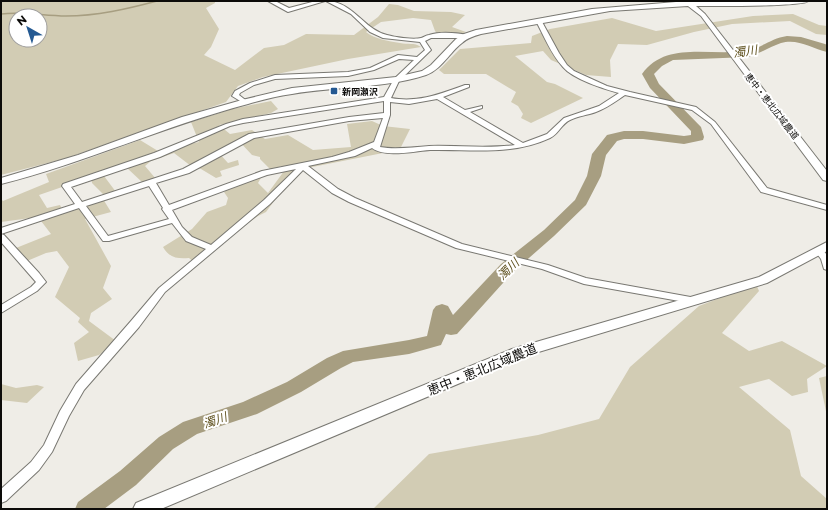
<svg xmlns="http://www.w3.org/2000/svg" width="828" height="510" font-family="Montserrat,'Noto Sans JP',sans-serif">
  <rect width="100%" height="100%" fill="#efede7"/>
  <g fill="#d2ccb4" fill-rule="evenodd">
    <path d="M1 1H215V3L206 8 219 29 211 47 204 55 235 70 264 48 284 45 306 34 354 35 378 17 389 4 398 5 414 11 451 12 465 15 452 27 466 32 449 39 440 37 435 31 431 20 413 18 381 22 366 32C375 39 388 41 400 43 408 45 414 42 421 47L348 59 263 77 238 86 226 102 67 158 1 175ZM16 16H40V40H16Z"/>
    <path d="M793 14 819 25 827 26V35L816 34 790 21 732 24 694 32 647 45 618 44 610 60 611 77 586 75 551 60 543 51 515 56 547 82 555 84 583 98 531 123 521 118 523 114 518 106 511 102 516 92 486 74H444L439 70 460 49 531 43 532 36 550 29 612 18 656 31 753 16Z"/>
    <path d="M271 101 278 109 271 113 219 125 230 134 252 130 265 139 288 135 313 150 351 147 347 124 372 121 383 126 410 129 398 153H383L297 170 266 212 258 216 242 227 215 241 208 255 196 264 189 258C178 259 169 258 163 247L192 229 207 212 226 205 228 198 224 192 239 179H253L262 176 258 183 268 193 287 167 281 166 272 171 260 159V157L252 155 238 140 218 152 228 163 238 160 239 165 220 171 222 176 216 178 201 169 191 166 174 153 151 161 145 166 156 179 143 183 126 167 104 176 116 192 104 195 92 183 91 177 39 195 47 208 60 205 62 209 103 199 111 212 85 219 111 266 103 288 112 299 91 313 89 321 116 341 99 355 78 361 74 343 89 332 78 322 80 318 55 297 69 267 57 251 46 253 27 261 16 248 51 234 38 217 1 222V199L3 201 49 182 46 174 140 140 158 151 199 142 191 122 232 109Z"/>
    <path d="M756 284 759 291 722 333 749 351 782 341 827 366 807 379 808 392 792 396 769 379 739 387 790 430 801 476 827 499V509H373L429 454 538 435 599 419 630 367 699 306Z"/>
    <path d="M827 376V416L819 378Z"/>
    <path d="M1 384 16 388 37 385 44 387 27 403 1 400Z"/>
  </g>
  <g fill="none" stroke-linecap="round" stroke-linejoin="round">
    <path stroke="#a79e81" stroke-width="1.5" d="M1 14C23 11 44 16 66 16 97 16 127 9 157 1"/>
    <path fill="#a79e81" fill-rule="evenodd" d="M787 36 801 37 825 44 827 45V52C812 48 797 38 781 43 769 47 760 54 748 57L673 60 662 66 654 74 659 84 701 127 704 137 703 140 684 144 643 139H624L617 141 606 155 601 176 586 205 554 236 513 272 457 334 451 335 446 334 441 345 409 354 353 362 341 368 301 392 257 414 197 434 173 449 136 485 104 509H75L78 502 120 471 159 437 183 422 243 402 287 382 327 358 343 351 409 340 427 336 433 310 436 306 442 304 448 306 453 315 501 264 544 230 575 200 587 176 592 154 607 135 624 131H643L684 136 691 135V131L650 88 642 74C667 39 714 58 749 50 763 47 772 38 787 36Z"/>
    <g stroke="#797872" stroke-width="2">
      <g id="minor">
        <path d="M268 1H275L289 8 316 1H325L288 12Z"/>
        <path d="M326 1C353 1 364 30 387 35 394 37 413 40 421 38 423 38 426 35 429 35 441 31 457 33 469 35V37L467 38H431L425 41 431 50 399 81 391 98C418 103 440 94 465 85H469V87L443 97 465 110 482 106V108L470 112 523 143 547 134 564 118 599 106 619 93C604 89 573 79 563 67 551 54 544 36 536 21L541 20 559 53 567 65 574 71 607 86 630 92 696 107 715 122 767 188 827 205V210L761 192 711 124 692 110 625 95C616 101 607 108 596 112 588 115 578 116 570 120 561 124 559 134 550 138 511 156 471 149 430 150 415 151 385 158 372 148L355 156 308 166 338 189 355 198 462 244 548 265 586 278 696 298 699 299 701 301 699 303 696 304 584 284 542 269 456 248 349 202 332 193 303 170 270 204 165 292 139 327 84 390 69 416 52 452 39 470 6 501 1 503V489L31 462 44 445 60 411 76 384 131 321 159 288 206 249 186 241 172 223 109 241H103L79 208 1 234V228L75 204 62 186 63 184 154 153 226 124 243 119 384 97 394 79 414 60 399 59 374 70 348 76 275 79 254 85 240 93 239 95 248 102 245 104 232 96 235 91 250 83 275 75 348 72 370 68 398 55 417 57 425 50 420 42 383 38 370 32 351 14ZM437 99 515 145C486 149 458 145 429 146 413 147 396 150 380 147L390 115V102L409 104ZM384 101V113L349 117 249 134 183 169 82 202 71 187 160 157 230 126 243 123ZM383 118 374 142 349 152 332 157 262 171 169 205 156 183 189 173 254 138 349 121ZM296 169 264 200 211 245 192 237 182 227 172 210 267 175ZM149 186 163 208 162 209 169 219 108 236 86 206Z"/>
        <path d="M1 234 4 235 39 273 46 282 37 291 1 313V305L31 287 36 282 1 242Z"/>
        <path d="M818 247 821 248 827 255V270L824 269 821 259 814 250Z"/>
      </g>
    </g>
    <g stroke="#797872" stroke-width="2">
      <g id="tertiary">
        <path d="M688 1 691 2 809 1C801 7 713 6 696 6L705 14 827 171V181L823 180 701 16 688 6 610 11 481 34C474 36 467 38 462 43 450 52 441 70 426 75 383 89 336 86 292 94 277 96 262 100 248 104 164 126 85 163 1 184V178L78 155 182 117 242 100 292 88 396 77 422 71 431 65 456 39 464 34 476 30 592 9Z"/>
        <path d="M827 242V251L767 283 522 357 161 509H133L136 503 512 349 759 277Z"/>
      </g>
    </g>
    <use href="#minor" fill="#fff" fill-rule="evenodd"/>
    <use href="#tertiary" fill="#fff" fill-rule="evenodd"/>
  </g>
  <rect fill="#245992" stroke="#fff" stroke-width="1.5" x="330" y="87" width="8" height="8" rx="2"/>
  <g text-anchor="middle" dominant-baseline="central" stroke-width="4" stroke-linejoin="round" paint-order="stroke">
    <g font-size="9" font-weight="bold" fill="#0c0b09" stroke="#fff" text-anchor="start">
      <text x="342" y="91">新岡瀬沢</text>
    </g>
    <g font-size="9" fill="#0c0b09" stroke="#fff">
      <text transform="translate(772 106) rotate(52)">恵中・恵北広域農道</text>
    </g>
    <g font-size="12" font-style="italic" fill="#60521f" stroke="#fff">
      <text transform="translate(745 51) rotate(-8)">濁川</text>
      <text transform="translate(508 269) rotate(-44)">濁川</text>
      <text transform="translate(215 420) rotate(-19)">濁川</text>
    </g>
    <g font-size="13" fill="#0c0b09" stroke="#fff">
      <text transform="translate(482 369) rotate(-22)">恵中・恵北広域農道</text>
    </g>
  </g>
  <rect width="828" height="510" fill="none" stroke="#0c0b09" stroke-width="4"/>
  <g transform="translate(28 28) rotate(321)"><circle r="19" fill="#ffffff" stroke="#9e9d9d"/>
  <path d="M0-3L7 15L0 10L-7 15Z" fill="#245992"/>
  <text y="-6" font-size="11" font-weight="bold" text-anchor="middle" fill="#0c0b09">N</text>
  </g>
</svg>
